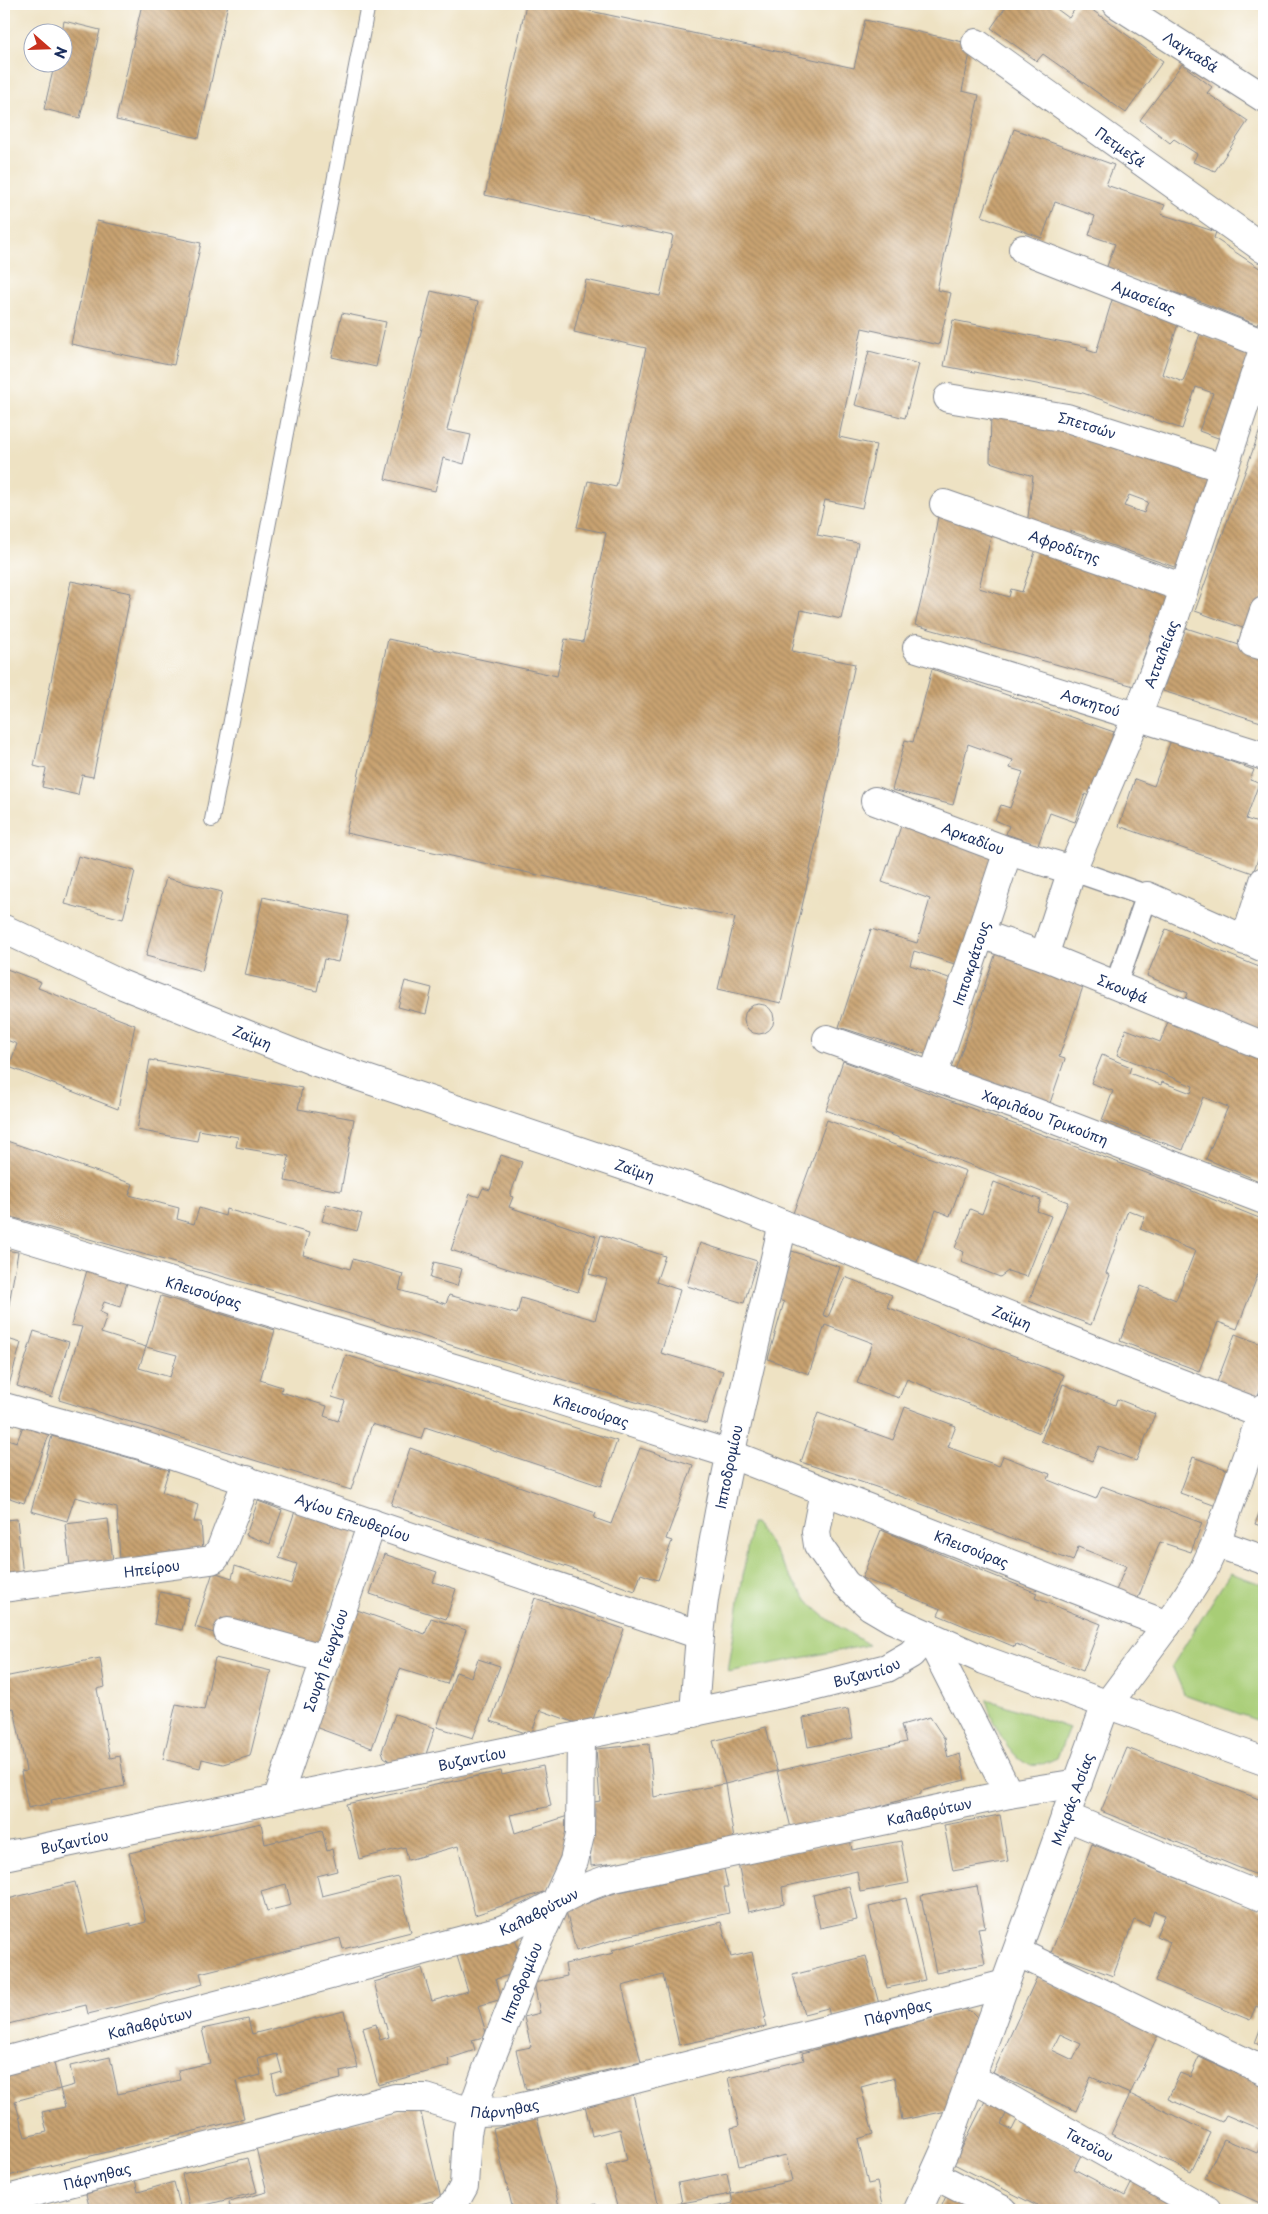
<svg xmlns="http://www.w3.org/2000/svg" width="1268" height="2214" font-family="'Playpen Sans',sans-serif">
  <defs>
    <pattern id="building-back-hatch" width="6" height="6" patternUnits="userSpaceOnUse" patternTransform="scale(1.25)"><rect width="6" height="6" fill="#c9a371"/><path d="M-1 5l2 2M0 0l6 6M5-1l2 2" fill="none" stroke="#a28560"/></pattern>
  </defs>
  <rect width="100%" height="100%" fill="#fff"/>
  <filter id="ink" filterUnits="userSpaceOnUse"><feTurbulence type="fractalNoise" baseFrequency=".02" numOctaves="2"/><feDisplacementMap in="SourceGraphic" scale="10" xChannelSelector="R" yChannelSelector="G"/><feConvolveMatrix kernelMatrix="1 2 1 2 8 2 1 2 1" color-interpolation-filters="sRGB"/></filter>
  <filter id="wash" filterUnits="userSpaceOnUse"><feTurbulence type="fractalNoise" baseFrequency=".0096" numOctaves="4" result="noise"/><feDisplacementMap in="SourceGraphic" scale="20" xChannelSelector="R" yChannelSelector="G"/><feGaussianBlur stdDeviation="1.12" result="paint"/><feColorMatrix in="noise" values="0 0 0 0 0 0 0 0 0 0 0 0 0 0 0 0 0 1.4 0 .05"/><feComposite in="paint" operator="in"/></filter>
  <g filter="url(#wash)">
    <rect width="100%" height="100%" fill="#eee2c3"/>
    <g fill="#a8cd76" stroke="#627e6a">
      <path d="M751 1523H754C776 1548 789 1581 812 1605 828 1622 850 1633 869 1645L728 1672Z"/>
      <path d="M1230 1573 1264 1585V1723L1184 1694 1172 1666Z"/>
      <path d="M987 1699 1069 1728 1057 1758C1049 1761 1040 1767 1031 1765 1012 1762 987 1716 987 1699Z"/>
    </g>
    <g id="blocks">
      <g fill="url(#building-back-hatch)" fill-rule="evenodd">
        <path d="M142 4H228L199 138 116 120Z"/>
        <path d="M526 4H558L854 68 865 20 972 44 962 91 979 95 937 290 951 293 939 345 862 328 839 437 876 445 862 508 825 500 817 535 858 543 841 619 801 610 792 651 855 664 781 1003 718 989 735 918 346 833 388 639 557 676 565 639 583 642 606 533 577 527 588 481 616 487 646 348 574 332 586 280 660 296 673 236 485 195Z"/>
        <path d="M1008 4H1050L1069 18 1078 4H1084L1163 61 1126 113 1043 54 1037 61 991 28Z"/>
        <path d="M64 21 100 30 80 118 44 109 55 62H62V32Z"/>
        <path d="M1182 64 1212 87 1207 93 1248 121 1215 171 1193 162 1197 154 1174 139 1170 143 1140 120Z"/>
        <path d="M1014 129 1114 165 1106 185 1165 205 1161 214 1216 232 1214 238 1264 271V312L1257 325 1194 299 1106 269 1115 244 1089 235 1095 216 1055 202 1042 238 982 216Z"/>
        <path d="M97 221 201 243 174 365 71 344Z"/>
        <path d="M431 291 478 302 447 430 471 435 464 464 443 458 435 491 385 479Z"/>
        <path d="M1112 300 1179 321 1162 374 1183 382 1200 334 1253 353 1229 442 1199 431 1213 393 1196 387 1182 429 1083 393 944 366 953 320 1088 347 1087 350 1096 353Z"/>
        <path d="M342 313 386 322 376 367 332 357Z"/>
        <path d="M869 351 919 364 905 418 855 405Z"/>
        <path d="M991 409 1218 474 1186 571 1070 531 1069 537 1027 525 1033 476 990 462ZM1129 495 1148 502 1144 513 1124 506Z"/>
        <path d="M1264 419V593L1251 631 1195 611Z"/>
        <path d="M938 516 993 528 979 588 1009 597 1011 589 1022 592 1037 546 1172 588 1158 634 1152 632 1134 686 915 625 927 576Z"/>
        <path d="M71 581 131 593 93 777 82 775 78 795 42 787 46 769 34 766Z"/>
        <path d="M1183 627 1264 653V723L1163 691Z"/>
        <path d="M932 669 1114 732 1090 797 1085 794 1075 822 1050 813 1038 845 1006 834 1009 826 995 820 1001 805 1010 808 1023 772 1010 768 1013 760 968 744 953 805 892 790 905 740 913 742Z"/>
        <path d="M1171 740 1254 770 1250 780 1259 783 1246 819 1264 825V842L1253 873 1119 826 1135 779 1154 786Z"/>
        <path d="M902 823 1003 857 967 968 914 951 910 965 958 981 934 1057 839 1027 871 929 917 943 930 899 882 882Z"/>
        <path d="M78 856 135 871 123 919 65 904Z"/>
        <path d="M166 878 222 892 202 971 146 956Z"/>
        <path d="M263 897 349 916 338 962 324 959 317 991 245 975Z"/>
        <path d="M1166 929 1264 969V1031L1186 999 1188 993 1147 976Z"/>
        <path d="M998 947 1086 978 1059 1057 1065 1059 1050 1103 955 1070Z"/>
        <path d="M4 968 41 982 38 988 135 1025 118 1109 9 1067 17 1044 4 1039Z"/>
        <path d="M405 981 432 988 426 1014 398 1007Z"/>
        <circle cx="759" cy="1019" r="15"/>
        <path d="M1171 1014 1261 1048 1257 1061 1264 1064V1132L1262 1139 1264 1140V1183L1206 1159 1228 1107 1203 1097 1183 1150 1102 1120 1113 1091 1091 1083 1102 1055 1131 1067 1129 1073 1161 1085 1162 1082 1191 1093 1193 1086 1117 1055 1126 1029 1160 1042Z"/>
        <path d="M150 1060 302 1088 298 1109 354 1119 341 1191 285 1181 289 1156 236 1147 238 1137 199 1130 197 1141 137 1130Z"/>
        <path d="M843 1061 1160 1178 1264 1220V1259L1237 1329 1218 1322 1199 1371 1120 1341 1141 1286 1176 1300 1195 1251 1140 1229 1145 1217 1128 1210 1106 1273 1110 1275 1091 1325 1029 1301 1068 1202 826 1110Z"/>
        <path d="M827 1120 966 1171 950 1216 936 1210 917 1262 792 1216Z"/>
        <path d="M4 1140 133 1184 129 1195 179 1208 177 1219 194 1224 199 1208 225 1216 226 1209 309 1233 303 1255 350 1269 353 1259 403 1274 399 1290 446 1304 449 1295 517 1314 521 1298 595 1320 607 1279 589 1274 601 1235 665 1256 656 1282 680 1290 661 1353 723 1371 707 1424 285 1294 4 1215Z"/>
        <path d="M501 1155 522 1162 510 1196 513 1197 509 1207 596 1236 578 1292 451 1250 470 1194 479 1197 483 1188 490 1190Z"/>
        <path d="M994 1182 1041 1200 1037 1211 1051 1216 1027 1277 1008 1271 1000 1277 961 1262 964 1252 955 1248 970 1209 982 1214Z"/>
        <path d="M327 1204 362 1214 357 1231 322 1221Z"/>
        <path d="M700 1243 757 1261 744 1303 687 1286Z"/>
        <path d="M4 1250 18 1252 8 1310H4Z"/>
        <path d="M792 1251 840 1267 823 1315 828 1317 845 1277 892 1295 887 1307 1064 1375 1040 1433 907 1379 899 1398 857 1383 873 1343 825 1325 809 1374 768 1359 784 1302 779 1300Z"/>
        <path d="M434 1262 462 1269 457 1286 430 1278Z"/>
        <path d="M88 1267 128 1279 120 1307 104 1302 100 1312 107 1315 101 1333 146 1347 139 1368 170 1377 177 1355 146 1347 161 1296 275 1330 260 1380 282 1387 281 1392 327 1406 324 1416 338 1421 345 1401 332 1397 346 1355 617 1441 601 1486 425 1427 421 1439 372 1424 351 1490 59 1400 82 1327 71 1325Z"/>
        <path d="M34 1331 69 1342 52 1397 17 1386Z"/>
        <path d="M1235 1334 1264 1345V1379L1257 1398 1217 1382Z"/>
        <path d="M4 1338 21 1343 9 1385 4 1383Z"/>
        <path d="M1063 1384 1115 1405 1117 1399 1155 1414 1136 1461 1099 1446 1092 1461 1041 1441Z"/>
        <path d="M905 1407 956 1426 948 1447 999 1466 1003 1456 1050 1474 1048 1480 1096 1499 1102 1486 1202 1523 1191 1552 1160 1542 1137 1601 1115 1593 1126 1566 1078 1547 1073 1561 876 1487 801 1462 818 1413 893 1440Z"/>
        <path d="M23 1426 49 1435 24 1503 4 1496V1438L17 1442Z"/>
        <path d="M52 1436 169 1469 162 1492 198 1505 194 1522H201L203 1551 120 1561 117 1508 75 1497 67 1521 31 1511Z"/>
        <path d="M410 1448 596 1513 594 1518 611 1524 640 1448 693 1465 666 1539 672 1541 658 1580 641 1574 635 1591 391 1505Z"/>
        <path d="M1193 1457 1231 1471 1219 1507 1180 1493Z"/>
        <path d="M1264 1500V1527L1255 1524Z"/>
        <path d="M258 1501 282 1510 270 1544 246 1535Z"/>
        <path d="M295 1511 355 1531 318 1645 221 1618 217 1634 195 1627 213 1572 232 1578 235 1566 291 1584 297 1564 279 1558Z"/>
        <path d="M17 1519 23 1576 4 1578V1520Z"/>
        <path d="M108 1519 113 1561 70 1566 65 1524Z"/>
        <path d="M881 1530 1037 1593 1035 1598 1101 1624 1083 1671 1016 1644 1015 1647 938 1615 941 1609 862 1578Z"/>
        <path d="M384 1554 437 1572 433 1582 456 1589 446 1619 370 1594Z"/>
        <path d="M160 1592 189 1598 182 1630 154 1624Z"/>
        <path d="M535 1598 624 1629 590 1728 540 1710 531 1735 491 1721Z"/>
        <path d="M357 1610 425 1634 431 1618 466 1630 447 1684 400 1669 372 1748 315 1727Z"/>
        <path d="M100 1658 105 1687 97 1689 110 1758 120 1756 125 1786 51 1800 52 1803 28 1808 21 1772 26 1771 14 1708 6 1709 4 1677Z"/>
        <path d="M215 1658 271 1671 250 1756 223 1764 202 1759 200 1768 163 1759 176 1704 204 1710Z"/>
        <path d="M478 1659 500 1666 473 1738 437 1727 456 1672 471 1677Z"/>
        <path d="M848 1709 853 1738 808 1747 803 1718Z"/>
        <path d="M395 1714 435 1728 425 1757 391 1762 384 1757 382 1751Z"/>
        <path d="M930 1717 944 1738 948 1758 960 1754 965 1780 921 1791V1794L878 1807 791 1828 777 1771 906 1742 901 1725Z"/>
        <path d="M766 1727 777 1771 725 1784 734 1839 685 1848 639 1860 591 1866 588 1803 600 1801 596 1749 649 1744 654 1797 725 1784 713 1741Z"/>
        <path d="M1127 1748 1264 1801V1878L1101 1811Z"/>
        <path d="M543 1766 551 1806 510 1815 515 1833 577 1813 576 1834 546 1891 475 1915 458 1846 408 1860 405 1847 359 1859 346 1804 501 1771 502 1775Z"/>
        <path d="M1000 1815 1008 1861 953 1871 944 1825Z"/>
        <path d="M261 1823 265 1844 322 1830 327 1851 332 1849 337 1871 317 1876 322 1896 398 1877 411 1932 343 1949 340 1938 200 1973 203 1984 150 1999 88 2014 86 2005 4 2025V1900L75 1882 88 1934 131 1923V1926L146 1922 129 1853ZM286 1884 291 1905 267 1911 261 1891Z"/>
        <path d="M850 1839 852 1850 901 1841 909 1883 860 1892 857 1871 782 1887 784 1904 748 1912 738 1863Z"/>
        <path d="M1092 1844 1249 1907 1250 1904 1264 1910V2010L1256 2006 1250 2020 1155 1981 1170 1942 1156 1936 1165 1915 1154 1911 1149 1925 1134 1920 1113 1976 1051 1953Z"/>
        <path d="M724 1869 728 1887H724L729 1913 626 1936 576 1951 566 1911 615 1893Z"/>
        <path d="M849 1886 857 1920 820 1928 813 1895Z"/>
        <path d="M977 1886 985 1927 978 1928 985 1964 936 1973 921 1896Z"/>
        <path d="M906 1898 925 1980 887 1988 869 1907Z"/>
        <path d="M721 1922 731 1957 752 1952 766 2017 764 2018 766 2027 679 2045 663 1975 622 1986 641 2062 526 2090 516 2050 531 2047 524 2017 540 2013 534 1983 567 1976 565 1964 614 1953 612 1950Z"/>
        <path d="M514 1935 525 1970 496 1979 502 1999 478 2006 487 2036 472 2040 475 2050 448 2059 450 2066 378 2085 363 2028 376 2024 380 2040 389 2037 374 1982 422 1968 432 2001 468 1991 456 1953Z"/>
        <path d="M866 1956 879 2004 830 2017 828 2008 804 2014 793 1975Z"/>
        <path d="M1037 1977 1158 2035 1130 2094 1091 2077 1076 2111 993 2073ZM1060 2034 1081 2044 1073 2060 1052 2050Z"/>
        <path d="M965 2009 972 2012 977 2017 979 2023 952 2110 902 2120 895 2078 861 2087 873 2134 858 2139 868 2184 877 2182 883 2210H702L733 2203 731 2194 792 2181 786 2155 739 2166 731 2128 739 2126 728 2078 804 2060 802 2053Z"/>
        <path d="M344 2011 358 2068 340 2072 341 2079 276 2094 272 2075 282 2072 277 2054 258 2059 261 2075 236 2081 244 2119 4 2177V2071L53 2059 60 2089 15 2101 25 2137 47 2132 42 2112 65 2107 60 2089 74 2085 70 2066 110 2057 118 2094 180 2080 178 2070 210 2063 202 2029 248 2019 252 2034Z"/>
        <path d="M1264 2019V2047L1255 2043Z"/>
        <path d="M1199 2057 1246 2078 1248 2071 1264 2078V2131L1226 2115 1222 2122 1168 2099 1180 2073 1190 2077Z"/>
        <path d="M633 2094 659 2208 682 2203 683 2210H618L606 2166 627 2160 620 2129 592 2136 585 2105Z"/>
        <path d="M1130 2094 1210 2133 1191 2172 1111 2134Z"/>
        <path d="M985 2101 1007 2112 1001 2124 1012 2130 1017 2120 1082 2153 1074 2169 1125 2196 1134 2178 1181 2201 1177 2210H1045L954 2164Z"/>
        <path d="M419 2105 441 2199 394 2210H231L229 2202 267 2192 256 2148Z"/>
        <path d="M537 2118 560 2210H513L493 2129Z"/>
        <path d="M1264 2138V2205L1205 2178 1224 2139 1257 2153Z"/>
        <path d="M248 2158 257 2192 190 2209 182 2174Z"/>
        <path d="M727 2173 731 2194 682 2203 678 2183Z"/>
        <path d="M135 2180 138 2192 174 2182 181 2210H90L86 2194Z"/>
        <path d="M946 2196 978 2210H940Z"/>
        <path d="M596 2204 598 2210H572Z"/>
      </g>
    </g>
  </g>
  <g filter="url(#ink)">
    <use href="#blocks" fill-opacity="0" stroke="#848890" stroke-width="1"/>
    <g fill="none" stroke-linecap="round" stroke-linejoin="round">
      <g stroke="#848890" stroke-width="16">
        <path id="service" d="M212 820 368 4"/>
      </g>
      <g stroke="#848890" stroke-width="24">
        <path id="pedestrian" d="M1072 870 1147 896 1116 984"/>
      </g>
      <g stroke="#848890" stroke-width="30">
        <g id="minor">
          <path id="s1" d="M1117 4 1264 98"/>
          <path id="s2" d="M976 43 1264 249"/>
          <path id="s3" d="M1023 249 1264 344"/>
          <path id="s4" d="M948 398 1067 418 1223 468"/>
          <path id="s5" d="M944 504 1184 588"/>
          <path d="M1264 611 1253 643 1264 646"/>
          <path id="s6" d="M917 648 1264 756"/>
          <path id="s7" d="M875 801 1008 851 1072 870"/>
          <path d="M1147 896 1264 948"/>
          <path id="s8" d="M4 929 118 983 316 1062 716 1197 1107 1355 1264 1415"/>
          <path id="s9" d="M981 934 1044 956 1264 1046"/>
          <path d="M1245 941 1264 881"/>
          <path id="s10" d="M1044 956 1072 870 1137 716 1175 616 1264 347"/>
          <path id="s11" d="M827 1039 1029 1110 1264 1200"/>
          <path id="s12" d="M933 1076 1008 851"/>
          <path id="s13" d="M4 1231 536 1393 730 1454 1167 1625"/>
          <path id="s14" d="M4 1407 144 1446 700 1635"/>
          <path d="M824 1491 816 1532 818 1545 845 1583 870 1606 892 1619 984 1660 1264 1761"/>
          <path d="M1216 1543 1264 1560"/>
          <path id="s15" d="M4 1588 211 1560 215 1558 221 1548 247 1480"/>
          <path d="M228 1632 326 1659"/>
          <path d="M928 1635 1009 1794"/>
          <path id="s16" d="M694 1713C697 1675 699 1637 704 1600 723 1473 754 1349 783 1224"/>
          <path id="s17" d="M278 1797 372 1523"/>
          <path d="M1065 1816 1264 1898"/>
          <path id="s18" d="M4 1856 805 1689 887 1668 911 1654 928 1635"/>
          <path d="M1017 1952 1264 2071"/>
          <path id="s19" d="M4 2061 501 1930C538 1915 570 1891 609 1879L1009 1794 1078 1783"/>
          <path id="s20" d="M972 2078 1207 2210"/>
          <path d="M934 2175 1003 2210"/>
          <path id="s21" d="M4 2200 395 2098H426L465 2110 480 2112 504 2111 550 2101 1005 1984"/>
          <path id="s22" d="M446 2210 454 2204 464 2186 467 2133 472 2111 488 2066 532 1954 574 1861 580 1835 581 1736"/>
        </g>
      </g>
      <g stroke="#848890" stroke-width="30">
        <g id="tertiary">
          <path id="s23" d="M918 2210 945 2150 1101 1718 1107 1705 1178 1610 1203 1571 1216 1543 1264 1408"/>
        </g>
      </g>
      <use href="#service" stroke="#fff" stroke-width="14"/>
      <use href="#pedestrian" stroke="#fff" stroke-width="21"/>
      <use href="#minor" stroke="#fff" stroke-width="28"/>
      <use href="#tertiary" stroke="#fff" stroke-width="28"/>
    </g>
  </g>
  <g text-anchor="middle" dominant-baseline="central" stroke-width="5" stroke-linejoin="round" paint-order="stroke">
    <g font-size="14" fill="#1b2f5e" stroke="#fff">
      <text stroke="none"><textPath href="#s1" startOffset="88">Λαγκαδά</textPath></text>
      <text stroke="none"><textPath href="#s2" startOffset="178">Πετμεζά</textPath></text>
      <text stroke="none"><textPath href="#s3" startOffset="130">Αμασείας</textPath></text>
      <text stroke="none"><textPath href="#s4" startOffset="142">Σπετσών</textPath></text>
      <text stroke="none"><textPath href="#s5" startOffset="128">Αφροδίτης</textPath></text>
      <text stroke="none"><textPath href="#s10" startOffset="324">Ατταλείας</textPath></text>
      <text stroke="none"><textPath href="#s6" startOffset="182">Ασκητού</textPath></text>
      <text stroke="none"><textPath href="#s7" startOffset="105">Αρκαδίου</textPath></text>
      <text stroke="none"><textPath href="#s12" startOffset="119">Ιπποκράτους</textPath></text>
      <text stroke="none"><textPath href="#s9" startOffset="152">Σκουφά</textPath></text>
      <text stroke="none"><textPath href="#s8" startOffset="271">Ζαϊμη</textPath></text>
      <text stroke="none"><textPath href="#s11" startOffset="232">Χαριλάου Τρικούπη</textPath></text>
      <text stroke="none"><textPath href="#s8" startOffset="676">Ζαϊμη</textPath></text>
      <text stroke="none"><textPath href="#s13" startOffset="209">Κλεισούρας</textPath></text>
      <text stroke="none"><textPath href="#s8" startOffset="1081">Ζαϊμη</textPath></text>
      <text stroke="none"><textPath href="#s13" startOffset="614">Κλεισούρας</textPath></text>
      <text stroke="none"><textPath href="#s16" startOffset="249">Ιπποδρομίου</textPath></text>
      <text stroke="none"><textPath href="#s14" startOffset="366">Αγίου Ελευθερίου</textPath></text>
      <text stroke="none"><textPath href="#s13" startOffset="1019">Κλεισούρας</textPath></text>
      <text stroke="none"><textPath href="#s15" startOffset="149">Ηπείρου</textPath></text>
      <text stroke="none"><textPath href="#s17" startOffset="145">Σουρή Γεωργίου</textPath></text>
      <text stroke="none"><textPath href="#s18" startOffset="882">Βυζαντίου</textPath></text>
      <text stroke="none"><textPath href="#s18" startOffset="478">Βυζαντίου</textPath></text>
      <text stroke="none"><textPath href="#s23" startOffset="439">Μικράς Ασίας</textPath></text>
      <text stroke="none"><textPath href="#s19" startOffset="961">Καλαβρύτων</textPath></text>
      <text stroke="none"><textPath href="#s18" startOffset="72">Βυζαντίου</textPath></text>
      <text stroke="none"><textPath href="#s19" startOffset="556">Καλαβρύτων</textPath></text>
      <text stroke="none"><textPath href="#s22" startOffset="244">Ιπποδρομίου</textPath></text>
      <text stroke="none"><textPath href="#s21" startOffset="921">Πάρνηθας</textPath></text>
      <text stroke="none"><textPath href="#s19" startOffset="151">Καλαβρύτων</textPath></text>
      <text stroke="none"><textPath href="#s21" startOffset="516">Πάρνηθας</textPath></text>
      <text stroke="none"><textPath href="#s20" startOffset="135">Τατοϊου</textPath></text>
      <text stroke="none"><textPath href="#s21" startOffset="96">Πάρνηθας</textPath></text>
    </g>
  </g>
  <rect width="1268" height="2214" fill="none" stroke="#fff" stroke-width="20"/>
  <g transform="translate(48 48) rotate(110)"><circle r="24" fill="#ffffff" stroke="#a4acbf"/>
  <path d="M0-4L9 19L0 12L-9 19Z" fill="#c8321e"/>
  <text y="-8" font-size="14" font-weight="bold" text-anchor="middle" fill="#1b2f5e">N</text>
  </g>
</svg>
